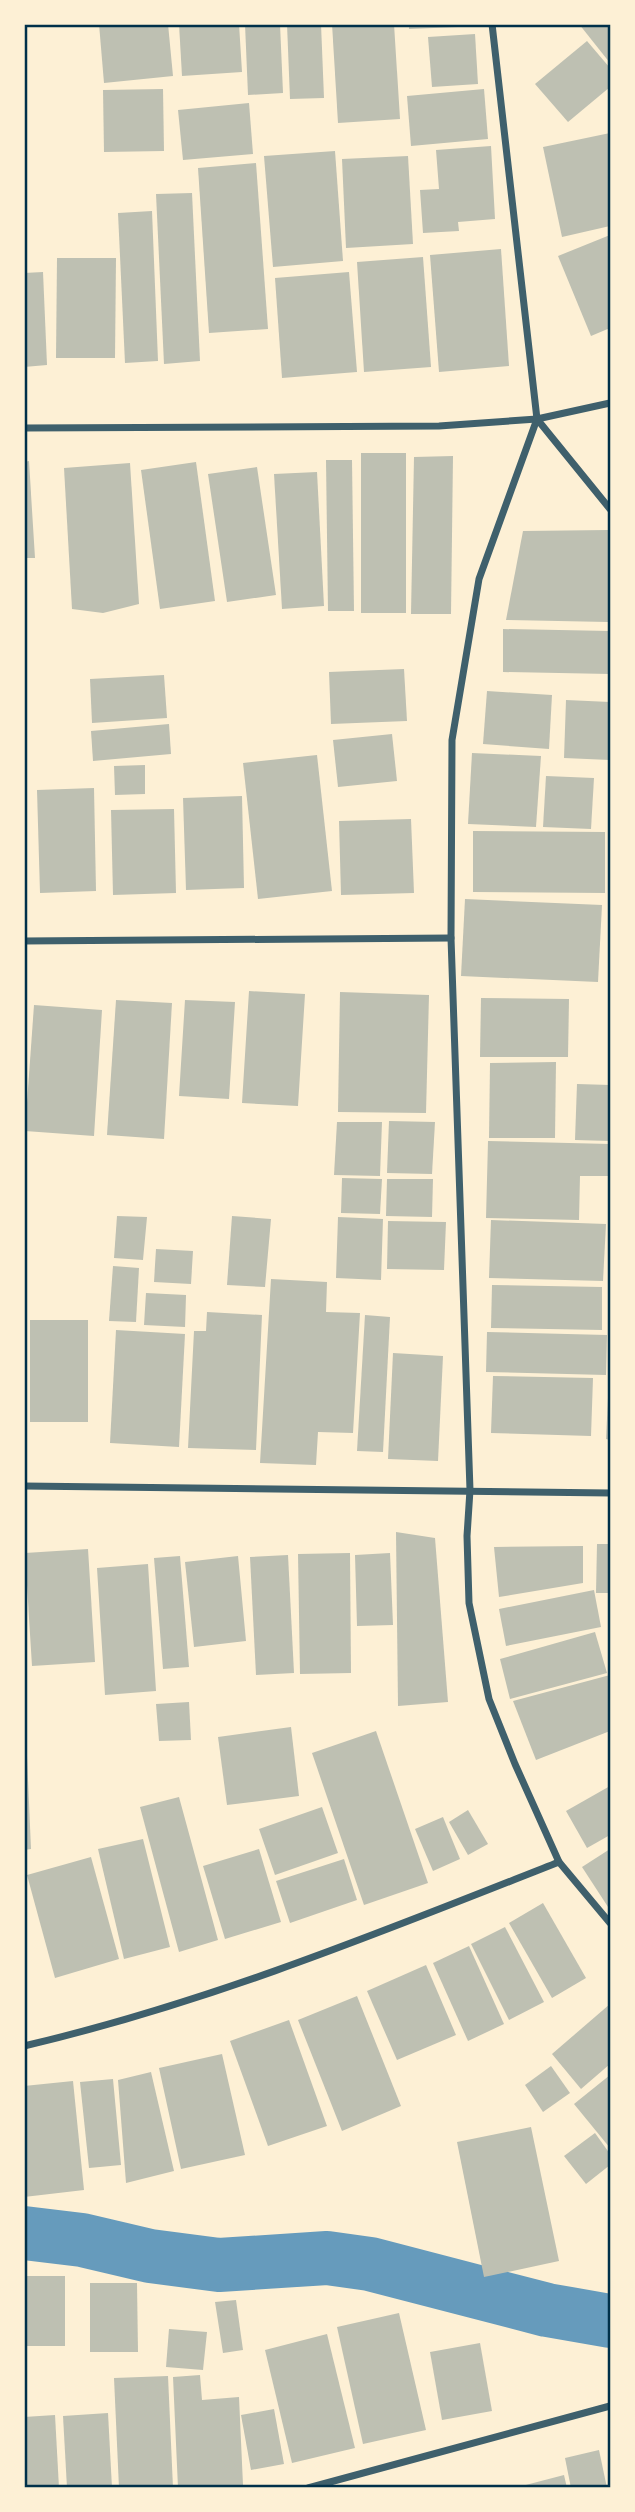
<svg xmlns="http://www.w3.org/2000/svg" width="635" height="2512" font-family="Mulish,sans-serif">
  <rect width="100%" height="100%" fill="#fdf0d5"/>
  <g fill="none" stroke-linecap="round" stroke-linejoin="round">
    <path stroke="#669bbc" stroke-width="54" d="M24 2233 82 2240 150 2256 219 2265 327 2258 370 2264 547 2310 610 2321"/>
  </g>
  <g fill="#bec0b2">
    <path d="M99 24H168L173 76 104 83Z"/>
    <path d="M179 24H239L242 72 182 76Z"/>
    <path d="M245 24H280L283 93 248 95Z"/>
    <path d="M287 24H321L324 98 290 99Z"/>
    <path d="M332 24H394L400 119 338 123Z"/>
    <path d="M409 24H458V27L409 29Z"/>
    <path d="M579 24H610V63Z"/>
    <path d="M475 34 478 84 432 87 428 37Z"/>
    <path d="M587 41 610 68V87L568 122 535 84Z"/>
    <path d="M163 89 164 151 104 152 103 90Z"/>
    <path d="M484 89 488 139 411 146 407 96Z"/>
    <path d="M249 103 253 154 183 160 178 110Z"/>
    <path d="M610 133V226L562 237 543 147Z"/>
    <path d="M491 146 495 219 458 222 459 231 423 233 420 190 439 189 436 150Z"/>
    <path d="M335 151 343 261 273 267 264 156Z"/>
    <path d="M408 156 413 244 346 248 342 159Z"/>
    <path d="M256 163 268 329 209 333 198 168Z"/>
    <path d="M192 193 200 361 164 364 156 194Z"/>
    <path d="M152 211 158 361 125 363 118 213Z"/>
    <path d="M610 235V328L591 336 558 256Z"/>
    <path d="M501 249 509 366 439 372 430 255Z"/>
    <path d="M423 257 431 367 364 372 357 262Z"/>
    <path d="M57 258H116L115 358H56Z"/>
    <path d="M43 272 47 365 24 367V273Z"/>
    <path d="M349 272 357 372 282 378 275 278Z"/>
    <rect x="361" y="453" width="45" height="160"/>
    <path d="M453 456 451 614H411L414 457Z"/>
    <path d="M326 460H352L354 611H328Z"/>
    <path d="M29 461 35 558H24V462Z"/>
    <path d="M196 462 215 601 160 609 141 470Z"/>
    <path d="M130 463 139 604 103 613 72 609 64 468Z"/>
    <path d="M257 467 276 595 227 602 208 474Z"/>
    <path d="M317 472 324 606 282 609 274 474Z"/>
    <path d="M608 530V622L506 620 523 531Z"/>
    <path d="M503 629 610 631V674L503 672Z"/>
    <path d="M404 669 407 721 331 724 329 672Z"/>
    <path d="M164 675 167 718 92 723 90 679Z"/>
    <path d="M487 691 552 695 549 749 483 744Z"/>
    <path d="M566 700 610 702V760L564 758Z"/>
    <path d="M169 724 171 754 93 761 91 731Z"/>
    <path d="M392 734 397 781 338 787 333 740Z"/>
    <path d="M472 753 541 756 536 827 468 824Z"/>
    <path d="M317 755 332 891 258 899 243 763Z"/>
    <path d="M145 765V794L115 795 114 766Z"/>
    <path d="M546 776 594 778 591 829 543 827Z"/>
    <path d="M94 788 96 891 40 893 37 790Z"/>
    <path d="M242 796 244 888 186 890 183 798Z"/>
    <path d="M174 809 176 893 113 895 111 810Z"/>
    <path d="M411 819 414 893 341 895 339 821Z"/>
    <path d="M473 831 605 832V893L473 892Z"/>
    <path d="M465 899 602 905 598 982 461 976Z"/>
    <path d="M249 991 305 994 298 1106 242 1103Z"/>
    <path d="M340 992 429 995 426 1113 338 1112Z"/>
    <path d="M481 998 569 999 568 1057H480Z"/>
    <path d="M116 1000 172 1003 164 1139 107 1135Z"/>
    <path d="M185 1000 235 1002 229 1099 179 1096Z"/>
    <path d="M34 1005 102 1010 94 1136 25 1131Z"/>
    <path d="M556 1062 555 1138H489L490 1063Z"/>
    <path d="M577 1084 610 1085V1141L575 1140Z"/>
    <path d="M389 1121 435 1122 432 1174 387 1173Z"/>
    <path d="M337 1122H382L380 1176 334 1175Z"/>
    <path d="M488 1141 610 1144V1176H580L579 1220 486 1218Z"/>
    <path d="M342 1178 382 1179 380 1214 341 1213Z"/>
    <path d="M387 1179H433L432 1217 386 1216Z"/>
    <path d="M117 1216 147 1217 143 1260 114 1258Z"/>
    <path d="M232 1216 271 1219 265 1287 227 1285Z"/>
    <path d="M338 1217 383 1219 381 1280 336 1278Z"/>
    <path d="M491 1220 606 1224 603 1281 489 1278Z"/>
    <path d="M388 1221 446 1222 444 1270 387 1269Z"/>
    <path d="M156 1249 193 1251 191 1284 154 1282Z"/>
    <path d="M113 1266 139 1268 136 1322 109 1321Z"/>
    <path d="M271 1279 327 1282 326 1312 360 1313 353 1433 318 1432 316 1465 260 1463Z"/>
    <path d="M492 1285 602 1287V1330L491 1328Z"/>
    <path d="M146 1293 186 1295 185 1327 144 1325Z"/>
    <path d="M207 1312 262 1315 256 1450 188 1448 194 1331H206Z"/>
    <path d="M365 1315 390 1317 383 1452 357 1451Z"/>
    <rect x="30" y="1320" width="58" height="102"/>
    <path d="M116 1330 185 1334 179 1447 110 1443Z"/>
    <path d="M487 1332 607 1335 606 1375 486 1372Z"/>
    <path d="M393 1353 443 1356 438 1461 388 1459Z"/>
    <path d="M493 1376 593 1378 591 1436 491 1433Z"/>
    <path d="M608 1398H610V1440L606 1439Z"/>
    <path d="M396 1532 435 1538 448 1702 398 1706Z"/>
    <path d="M597 1544H610V1593H596Z"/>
    <path d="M583 1546V1583L499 1597 494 1547Z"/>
    <path d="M88 1549 95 1662 32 1666 25 1553Z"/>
    <path d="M350 1553 351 1673 300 1674 298 1554Z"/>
    <path d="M390 1553 393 1625 357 1626 355 1555Z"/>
    <path d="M288 1555 294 1673 256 1675 250 1557Z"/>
    <path d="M180 1556 189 1667 163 1669 154 1558Z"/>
    <path d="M238 1556 246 1641 194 1647 185 1562Z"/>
    <path d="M148 1564 156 1691 105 1695 97 1568Z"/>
    <path d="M594 1590 601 1627 506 1646 499 1609Z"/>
    <path d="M595 1632 607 1673 510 1699 500 1659Z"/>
    <path d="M610 1675V1731L536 1760 513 1701Z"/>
    <path d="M189 1702 191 1740 159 1741 156 1704Z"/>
    <path d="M291 1727 299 1796 227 1805 218 1737Z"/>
    <path d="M376 1731 428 1883 364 1905 312 1753Z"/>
    <path d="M24 1756H27L31 1849 24 1850Z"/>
    <path d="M610 1786V1835L587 1848 566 1811Z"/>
    <path d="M179 1797 218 1940 179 1952 140 1807Z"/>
    <path d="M322 1807 338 1853 275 1875 259 1829Z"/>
    <path d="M468 1810 488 1844 468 1855 449 1822Z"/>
    <path d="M443 1817 460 1859 433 1871 415 1829Z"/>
    <path d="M143 1839 170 1947 124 1959 98 1849Z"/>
    <path d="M259 1849 281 1922 225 1939 203 1866Z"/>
    <path d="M610 1849V1910L582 1867Z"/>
    <path d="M91 1857 119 1959 55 1978 27 1875Z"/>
    <path d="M344 1859 357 1900 290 1923 276 1881Z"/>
    <path d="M543 1903 586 1978 552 1998 509 1923Z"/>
    <path d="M505 1927 544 2002 509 2020 471 1944Z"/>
    <path d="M469 1946 504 2024 468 2041 433 1963Z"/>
    <path d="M426 1965 456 2035 397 2060 367 1991Z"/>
    <path d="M357 1996 401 2106 342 2131 298 2020Z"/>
    <path d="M610 2004V2064L581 2089 552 2054Z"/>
    <path d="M289 2020 327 2126 268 2146 230 2041Z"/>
    <path d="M222 2054 245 2155 181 2169 159 2068Z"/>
    <path d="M551 2066 570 2093 543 2112 525 2085Z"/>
    <path d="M151 2072 174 2171 126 2183 118 2080Z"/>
    <path d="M610 2075V2148L574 2104Z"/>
    <path d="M113 2079 121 2165 89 2168 80 2082Z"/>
    <path d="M73 2081 84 2190 24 2197V2086Z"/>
    <path d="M531 2127 559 2261 484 2277 457 2142Z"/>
    <path d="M595 2133 610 2154V2165L586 2184 564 2156Z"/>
    <rect x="24" y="2276" width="41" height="70"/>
    <path d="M90 2283H137L138 2352H90Z"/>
    <path d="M236 2300 243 2350 223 2353 215 2302Z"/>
    <path d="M399 2313 426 2430 363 2444 337 2327Z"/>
    <path d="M169 2329 207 2332 203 2370 166 2367Z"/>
    <path d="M327 2334 355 2448 292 2463 265 2350Z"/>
    <path d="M480 2343 492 2411 442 2420 430 2352Z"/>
    <path d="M200 2375 202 2400 239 2397 243 2485 178 2488 173 2377Z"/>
    <path d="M168 2376 173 2488H119L114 2378Z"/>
    <path d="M274 2409 284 2464 251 2470 241 2415Z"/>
    <path d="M108 2413 112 2488H67L63 2416Z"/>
    <path d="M55 2415 59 2488H25L24 2417Z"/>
    <path d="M599 2450 607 2488H571L565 2458Z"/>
    <path d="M564 2475 567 2488H518V2487Z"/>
  </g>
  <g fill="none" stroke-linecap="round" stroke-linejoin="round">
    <g stroke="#3f606c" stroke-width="7">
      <path d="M492 24 537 419 479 579 452 740 451 938 470 1490 467 1536 469 1603 489 1699 515 1764 559 1862 610 1923"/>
      <path d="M537 419 610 509"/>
      <path d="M24 428 439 426 537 419 610 403"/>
      <path d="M24 941 451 938"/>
      <path d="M24 1486 610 1493"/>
      <path d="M24 2046C208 2003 384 1931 559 1862"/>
      <path d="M308 2488 610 2406"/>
    </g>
  </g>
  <rect width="635" height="2512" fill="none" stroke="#fdf0d5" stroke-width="52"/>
  <rect x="26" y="26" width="583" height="2460" fill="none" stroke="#003049" stroke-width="2.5"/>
</svg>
